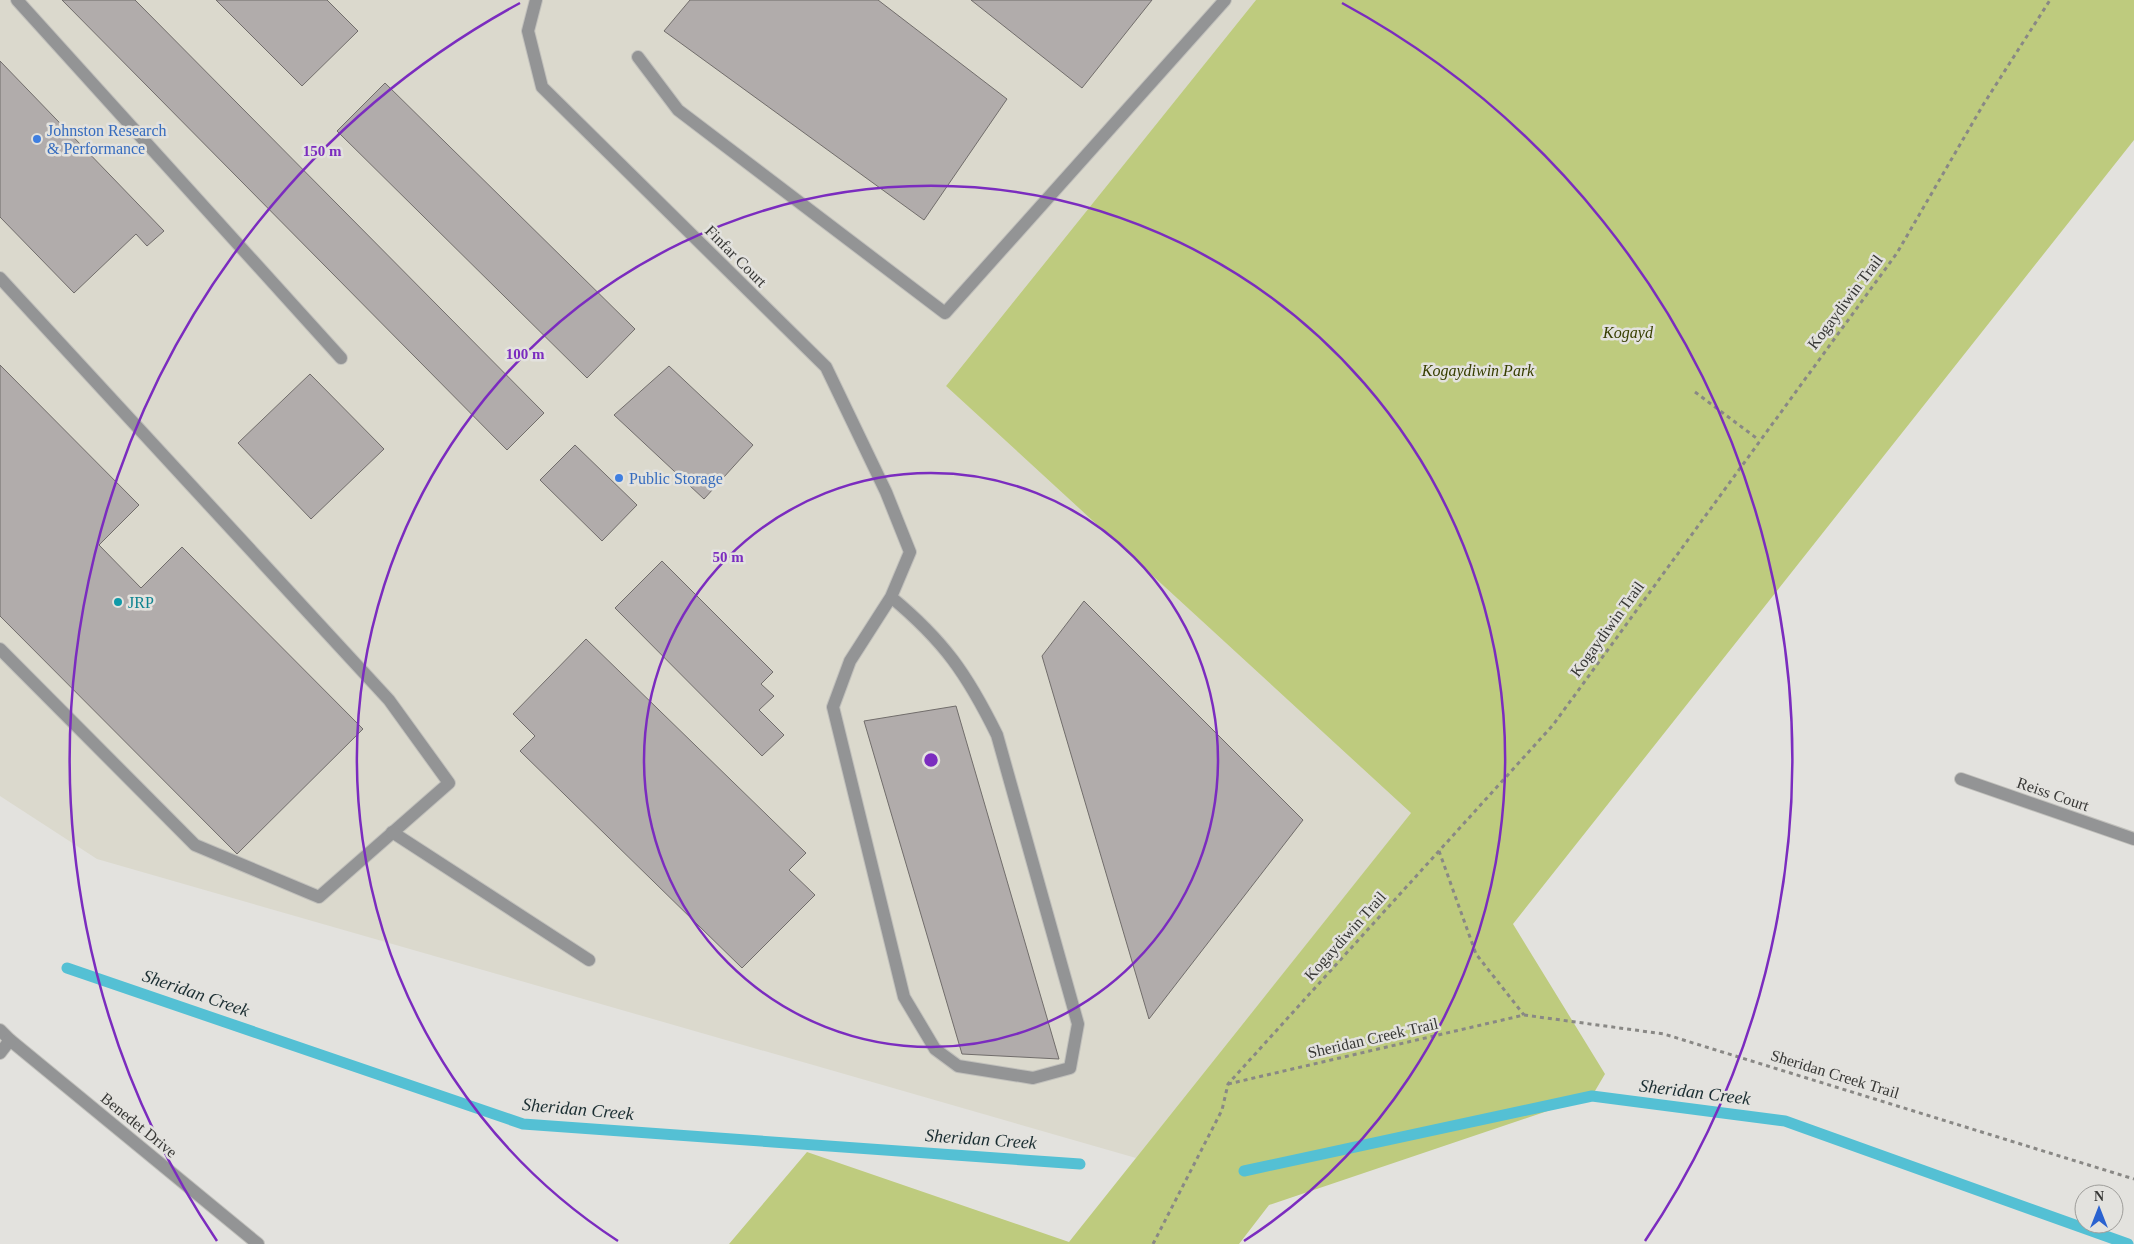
<svg xmlns="http://www.w3.org/2000/svg" width="2134" height="1244" font-family="Georgia,serif">
  <rect width="100%" height="100%" fill="#e3e2de"/>
  <path fill="#dbd9cd" d="M0 0H1256L946 386 1411 813 1136 1158 97 859 0 796Z"/>
  <path fill="#becb7e" d="M1256 0H2134V140L1513 924 1605 1074 1592 1096 1269 1205 1239 1244H729L807 1152 1069 1242 1411 813 946 386Z"/>
  <g fill="none" stroke-linecap="round" stroke-linejoin="round">
    <g stroke="#54c0d4" stroke-width="11">
      <path d="M67 968 523 1124 1080 1164"/>
      <path d="M1244 1171 1592 1096 1785 1121 2128 1244"/>
    </g>
  </g>
  <g fill="#b1acab" stroke="#716d6b">
    <path d="M62 0H135L544 413 507 450Z"/>
    <path d="M216 0H327L358 31 302 86Z"/>
    <path d="M690 0H878L1007 99 924 220 664 31Z"/>
    <path d="M971 0H1152L1082 88Z"/>
    <path d="M0 61 164 231 147 246 136 234 74 293 0 217Z"/>
    <path d="M385 83 635 329 587 378 337 131Z"/>
    <path d="M0 365 139 505 99 545 141 588 182 547 363 729 237 854 0 616Z"/>
    <path d="M669 366 753 445 704 499 614 415Z"/>
    <path d="M310 374 384 449 311 519 238 443Z"/>
    <path d="M575 445 637 505 602 541 540 480Z"/>
    <path d="M662 561 773 672 761 684 774 696 759 710 784 735 762 756 615 608Z"/>
    <path d="M1084 601 1303 820 1149 1019 1042 656Z"/>
    <path d="M586 639 806 853 789 870 815 895 742 968 520 751 535 736 513 714Z"/>
    <path d="M956 706 1059 1059 962 1054 864 721Z"/>
  </g>
  <g fill="none" stroke-linecap="round" stroke-linejoin="round">
    <g stroke="#c1c0bc" stroke-width="14">
      <g id="minor">
        <path d="M17 0 341 358"/>
        <path d="M536 0 528 31 542 87 826 367 886 492 910 552 891 597 850 661 833 707 904 997 935 1049 958 1066 1033 1078 1070 1068 1078 1024 997 735C967 674 944 641 891 597"/>
        <path d="M638 57 678 110 945 313 1225 0"/>
        <path d="M0 278 389 700 449 783 319 897 195 845 0 649"/>
        <path d="M1961 779 2134 839"/>
        <path d="M392 832 589 960"/>
        <path d="M0 1030 10 1040 258 1244"/>
        <path d="M0 1053 10 1040"/>
      </g>
    </g>
    <g stroke="#898885" stroke-width="3" stroke-dasharray="4 4" stroke-linecap="butt">
      <path d="M1695 392 1759 440"/>
      <path d="M1439 851 1476 954 1524 1015"/>
      <path d="M1228 1084 1524 1015 1664 1034 2134 1179"/>
      <path d="M1153 1244 1222 1110 1228 1084 1553 725 1897 253 1983 105 2050 0"/>
    </g>
    <use href="#minor" stroke="#939495" stroke-width="12"/>
  </g>
  <g fill="none" stroke="#7b2cbf" stroke-width="2.5">
    <circle cx="931" cy="760" r="287"/>
    <path d="M618 1241A574 574 0 1 1 1244 1241"/>
    <path d="M217 1241A861 861 0 0 1 520 3M1342 3A861 861 0 0 1 1645 1241"/>
  </g>
  <g fill="#3f7fe0" stroke="#e3e2de" stroke-width="2">
    <circle cx="37" cy="139" r="5"/>
    <circle cx="619" cy="478" r="5"/>
  </g>
  <circle fill="#0f9aa8" stroke="#e3e2de" stroke-width="2" cx="118" cy="602" r="5"/>
  <g text-anchor="middle" dominant-baseline="central" stroke-width="5" stroke-linejoin="round" paint-order="stroke">
    <g font-size="16" fill="#366cbe" stroke="#e3e2de" text-anchor="start">
      <text x="47" y="130">Johnston Research<tspan x="47" dy="18">&amp; Performance</tspan></text>
      <text x="629" y="478">Public Storage</text>
    </g>
    <g font-size="16" fill="#383836" stroke="#e3e2de">
      <text transform="translate(736 256) rotate(45)">Finfar Court</text>
      <text transform="translate(1845 302) rotate(-53)">Kogaydiwin Trail</text>
      <text transform="translate(1607 629) rotate(-54)">Kogaydiwin Trail</text>
      <text transform="translate(2053 794) rotate(19)">Reiss Court</text>
      <text transform="translate(1345 936) rotate(-48)">Kogaydiwin Trail</text>
      <text transform="translate(1373 1038) rotate(-13)">Sheridan Creek Trail</text>
      <text transform="translate(1835 1074) rotate(17)">Sheridan Creek Trail</text>
      <text transform="translate(139 1125) rotate(39)">Benedet Drive</text>
    </g>
    <g font-size="16" font-style="italic" fill="#373e00" stroke="#e3e2de">
      <text x="1628" y="332">Kogayd</text>
      <text x="1478" y="370">Kogaydiwin Park</text>
    </g>
    <g font-size="16" fill="#0d838f" stroke="#e3e2de" text-anchor="start">
      <text x="128" y="602">JRP</text>
    </g>
    <g font-size="18" font-style="italic" fill="#1b2e32" stroke="#e3e2de">
      <text transform="translate(196 993) rotate(19)">Sheridan Creek</text>
      <text transform="translate(1695 1092) rotate(7)">Sheridan Creek</text>
      <text transform="translate(578 1109) rotate(5)">Sheridan Creek</text>
      <text transform="translate(981 1139) rotate(4)">Sheridan Creek</text>
    </g>
  </g>
  <circle cx="931" cy="760" r="8" fill="#7b2cbf" stroke="#e3e2de" stroke-width="2.5"/>
  <g font-size="15" text-anchor="middle" font-weight="bold" fill="#7b2cbf" stroke="#e3e2de" stroke-width="5" stroke-linejoin="round" paint-order="stroke">
    <text x="322" y="156">150 m</text>
    <text x="525" y="359">100 m</text>
    <text x="728" y="562">50 m</text>
  </g>
  <g transform="translate(2099 1209)"><circle r="24" fill="#e3e2de" stroke="#9f9e9b"/>
  <path d="M0-4L9 19L0 12L-9 19Z" fill="#2a62d0"/>
  <text y="-8" font-size="14" font-weight="bold" text-anchor="middle" fill="#383836">N</text>
  </g>
</svg>
